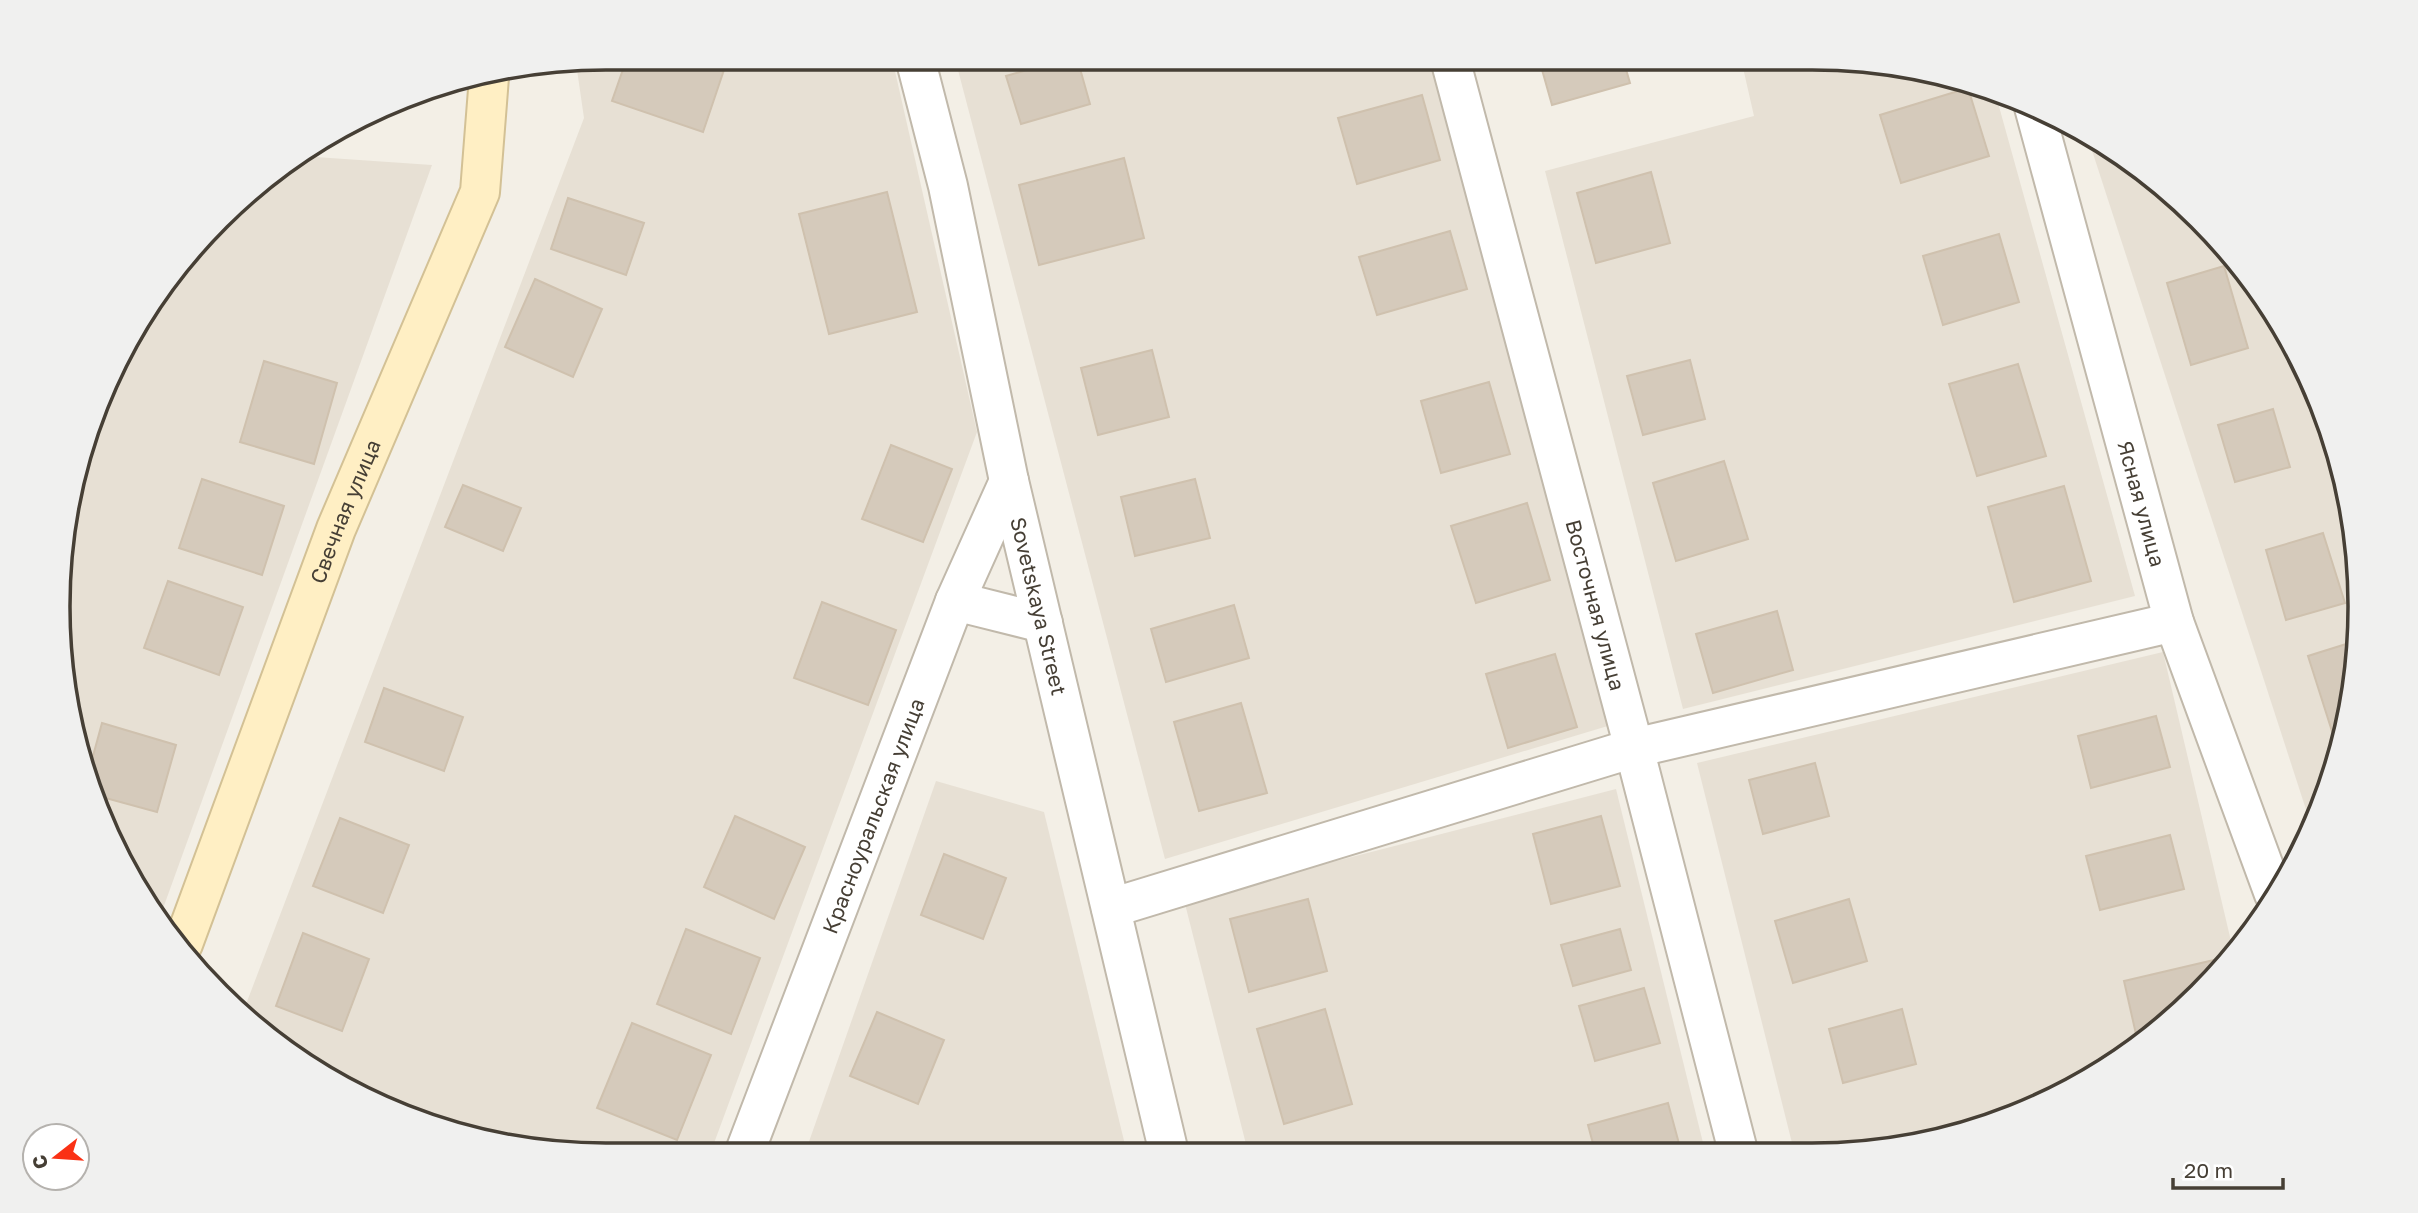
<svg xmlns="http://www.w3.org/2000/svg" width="2418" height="1213" font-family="'Golos Text',sans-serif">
  <rect width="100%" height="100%" fill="#f3efe6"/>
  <g fill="#e7e0d4">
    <path d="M607 58H892L977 432 710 1154H571L465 1137 364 1099 243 1012 584 118 576 63Z"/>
    <path d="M1003 58 1430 59 1611 725 1165 859 958 70Z"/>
    <path d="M1741 59H1847L1953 76 1995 92 2135 596 1683 709 1545 171 1754 116Z"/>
    <path d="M2087 135 2145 171 2224 244 2287 332 2331 430 2355 534 2359 642 2342 748 2312 828Z"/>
    <path d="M301 156 432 165 161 914 114 849 62 678 68 499 100 396 150 302 272 171Z"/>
    <path d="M2163 652 2234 954 2224 968 2117 1063 1988 1126 1883 1151H1794L1697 763Z"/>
    <path d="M936 781 1044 812 1127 1153H805Z"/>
    <path d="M1616 789 1705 1151 1248 1152 1184 900Z"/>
  </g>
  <g fill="#d5cabb" stroke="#cfc1ae" stroke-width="2">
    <path d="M627 58H728L703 132 612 101Z"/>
    <path d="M1069 58H1077L1090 104 1021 124 1006 76Z"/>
    <path d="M1243 58H1280L1245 67Z"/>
    <path d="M1539 59H1623L1630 83 1552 105Z"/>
    <path d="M1968 88 1989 156 1901 183 1880 115Z"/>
    <path d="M1422 95 1440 160 1357 184 1338 118Z"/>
    <path d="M1124 158 1144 238 1039 265 1019 185Z"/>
    <path d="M1651 172 1670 243 1596 263 1577 193Z"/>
    <path d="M887 192 917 312 829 334 799 214Z"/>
    <path d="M568 198 644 223 626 275 551 249Z"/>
    <path d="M1450 231 1467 289 1377 315 1359 257Z"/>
    <path d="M1999 234 2019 302 1943 325 1923 256Z"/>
    <path d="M2224 266 2248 348 2191 365 2167 283Z"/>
    <path d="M535 279 602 309 573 377 505 347Z"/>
    <path d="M1152 350 1169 417 1098 435 1081 368Z"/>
    <path d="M1690 360 1705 419 1643 435 1627 376Z"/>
    <path d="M264 361 337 383 314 464 240 442Z"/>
    <path d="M2018 364 2046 456 1977 476 1949 384Z"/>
    <path d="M1489 382 1510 454 1441 473 1421 401Z"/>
    <path d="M2273 409 2290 467 2235 482 2218 425Z"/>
    <path d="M891 445 952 469 923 542 862 519Z"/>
    <path d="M1724 461 1748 539 1676 561 1653 483Z"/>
    <path d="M202 479 284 506 262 575 179 548Z"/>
    <path d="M1195 479 1210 538 1135 556 1121 497Z"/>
    <path d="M463 485 521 508 503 551 445 527Z"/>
    <path d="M2064 486 2091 581 2014 602 1988 507Z"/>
    <path d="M1527 503 1550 580 1476 603 1451 526Z"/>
    <path d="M2323 533 2345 603 2286 620 2266 550Z"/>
    <path d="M168 581 243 607 219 675 144 648Z"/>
    <path d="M822 602 896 630 868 705 794 678Z"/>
    <path d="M1234 605 1249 658 1166 682 1151 629Z"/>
    <path d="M1777 611 1793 670 1713 693 1696 634Z"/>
    <path d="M2359 640 2342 748 2338 750 2308 656Z"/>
    <path d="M1555 654 1577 727 1508 748 1486 674Z"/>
    <path d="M384 688 463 717 444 771 365 742Z"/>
    <path d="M1241 703 1267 793 1199 811 1174 722Z"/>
    <path d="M2156 716 2170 767 2091 788 2078 736Z"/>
    <path d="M102 723 176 745 157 812 98 796 90 767Z"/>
    <path d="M1815 763 1829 816 1763 834 1749 780Z"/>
    <path d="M735 816 805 847 774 919 704 887Z"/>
    <path d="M1601 816 1620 886 1551 904 1533 834Z"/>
    <path d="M340 818 409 845 383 913 313 886Z"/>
    <path d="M2170 835 2184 889 2100 910 2086 856Z"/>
    <path d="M944 854 1006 878 983 939 921 915Z"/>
    <path d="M1308 899 1327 971 1249 992 1230 919Z"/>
    <path d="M1849 899 1867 961 1793 983 1775 921Z"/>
    <path d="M686 929 760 958 731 1034 657 1004Z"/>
    <path d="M1620 929 1631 970 1573 986 1561 945Z"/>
    <path d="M303 933 369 959 342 1031 276 1006Z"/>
    <path d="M2214 960 2218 974 2138 1043 2124 981Z"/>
    <path d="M1644 988 1660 1043 1595 1061 1579 1006Z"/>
    <path d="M1325 1009 1352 1104 1284 1124 1257 1029Z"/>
    <path d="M1902 1009 1916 1064 1843 1083 1829 1029Z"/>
    <path d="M877 1012 944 1040 918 1104 850 1076Z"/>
    <path d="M632 1023 711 1055 677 1140 597 1108Z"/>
    <path d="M1668 1103 1681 1151H1595L1588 1125Z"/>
  </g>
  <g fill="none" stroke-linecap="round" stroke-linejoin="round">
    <g stroke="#c1b9ab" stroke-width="42">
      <g id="street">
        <path id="s1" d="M915 58 948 186 1009 481 1169 1153"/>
        <path id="s2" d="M1450 59 1634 748 1738 1151"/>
        <path id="s3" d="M2034 107 2174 622 2274 894"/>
        <path d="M955 601 1043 623"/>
        <path d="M1111 908 1634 748 2174 622"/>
        <path id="s4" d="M744 1154 955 601 1009 481"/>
      </g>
    </g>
    <g stroke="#d3c195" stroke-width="42">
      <g id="secondary">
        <path id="s5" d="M183 944 336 529 480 192 489 77"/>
      </g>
    </g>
    <use href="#street" stroke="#fff" stroke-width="38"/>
    <use href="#secondary" stroke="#ffefc4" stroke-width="38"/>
  </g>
  <g text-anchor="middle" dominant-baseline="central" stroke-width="6" stroke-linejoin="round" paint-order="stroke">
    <g font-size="21" fill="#463f35" stroke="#fff">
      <text stroke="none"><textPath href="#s3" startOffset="411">Ясная улица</textPath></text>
      <text stroke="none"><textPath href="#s5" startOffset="462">Свечная улица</textPath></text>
      <text stroke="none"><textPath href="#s2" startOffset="565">Восточная улица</textPath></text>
      <text stroke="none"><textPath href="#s1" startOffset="562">Sovetskaya Street</textPath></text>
      <text stroke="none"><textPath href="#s4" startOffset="362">Красноуральская улица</textPath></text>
    </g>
  </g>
  <path d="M0 0H2418V1213H0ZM606 70H1812A536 536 0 0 1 2348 606V607A536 536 0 0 1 1812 1143H606A536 536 0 0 1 70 607V606A536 536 0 0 1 606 70Z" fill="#f0f0ef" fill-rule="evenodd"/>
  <path fill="none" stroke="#463f35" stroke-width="3.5" d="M606 70H1812A536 536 0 0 1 2348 606V607A536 536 0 0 1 1812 1143H606A536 536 0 0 1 70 607V606A536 536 0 0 1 606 70Z"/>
  <g transform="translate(56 1157) rotate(253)"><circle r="33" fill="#ffffff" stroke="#b5b2ae" stroke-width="2"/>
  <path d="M0-5L12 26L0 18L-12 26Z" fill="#fa3115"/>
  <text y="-10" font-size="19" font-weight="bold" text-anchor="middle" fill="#463f35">С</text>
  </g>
  <path d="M2173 1178v10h110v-10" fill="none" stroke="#463f35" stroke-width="3.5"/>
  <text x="2184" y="1178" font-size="21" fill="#463f35" stroke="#ffffff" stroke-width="5" paint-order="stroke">20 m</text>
</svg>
